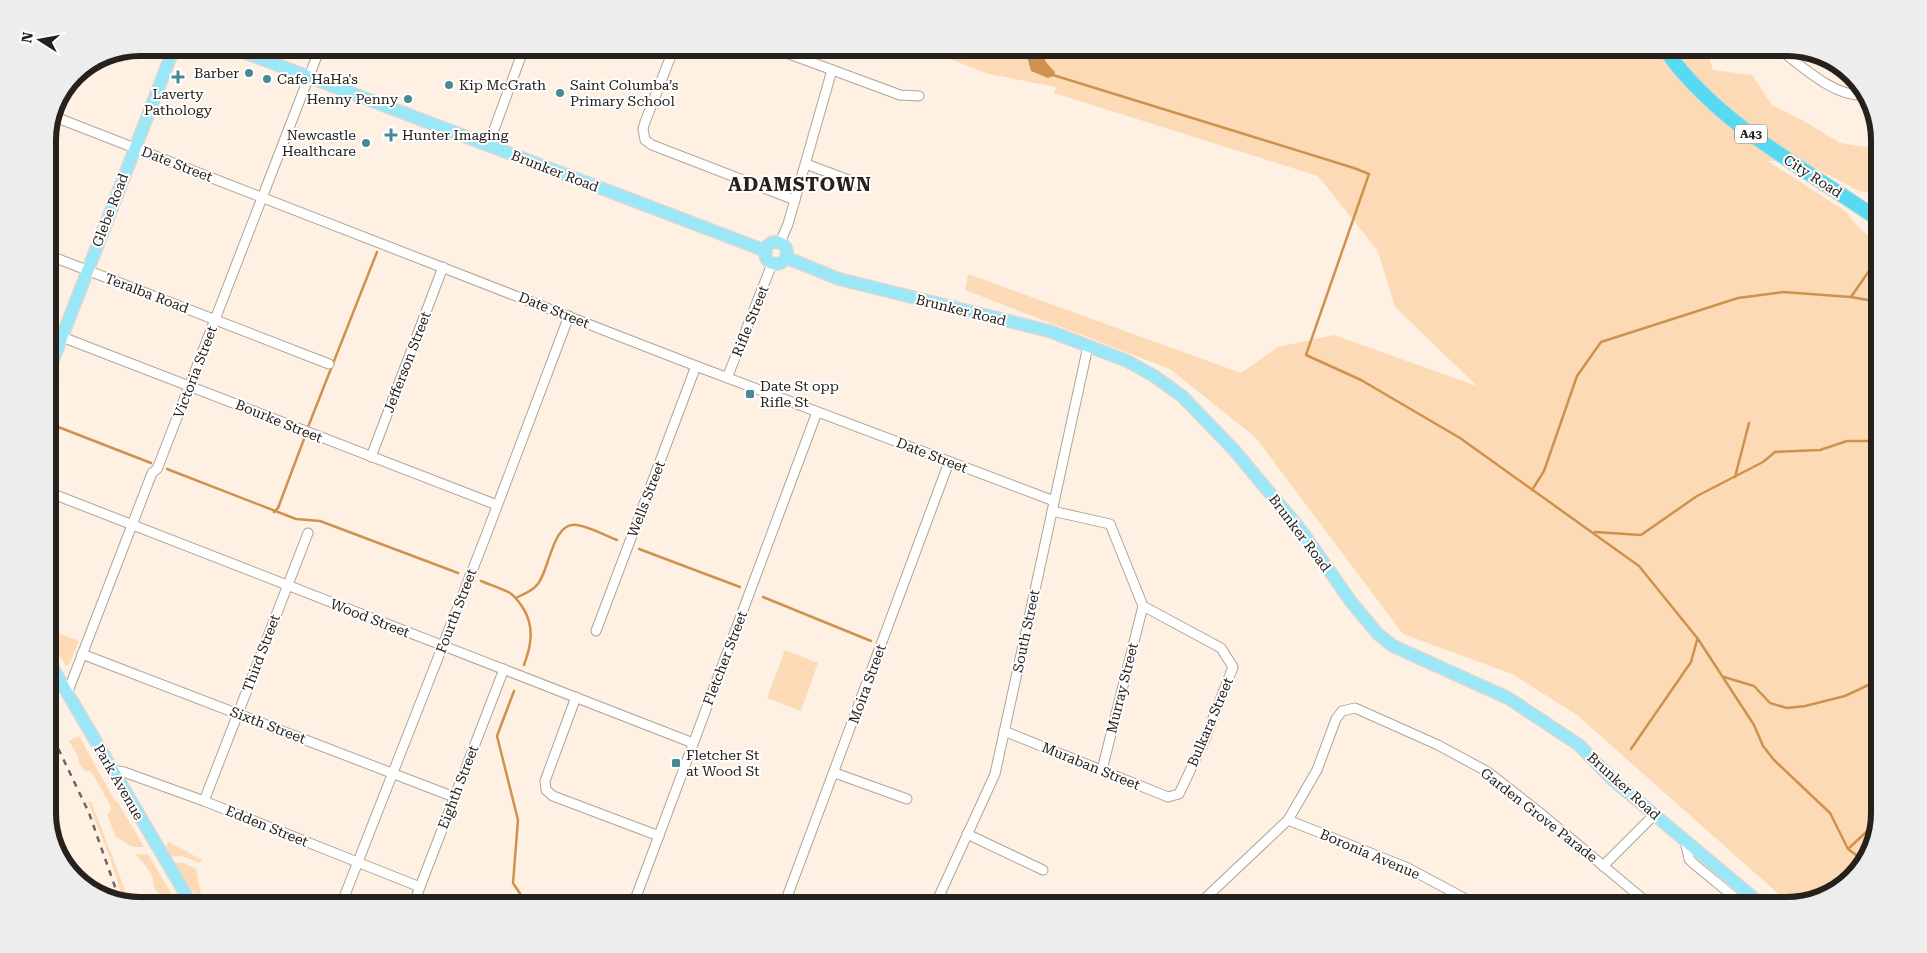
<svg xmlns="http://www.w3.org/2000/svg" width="1927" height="953" font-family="'Roboto Serif',serif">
  <rect width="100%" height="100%" fill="#fef1e4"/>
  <g fill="#fcdab6">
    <path d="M921 48H1706L1713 70 1752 75 1772 105 1809 124 1840 143 1879 149V194L1859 191 1798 159 1768 161 1845 211 1859 228 1879 243V813L1870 853 1838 890 1790 904 1577 715 1512 674 1403 634 1256 438 1170 369 965 290 968 274 1241 373 1278 347 1334 335 1477 386 1395 307 1378 251 1318 176 1054 93 1056 87 989 74Z"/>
    <path d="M58 633 79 641 70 663 66 666 53 646Z"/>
    <path d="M785 650 818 663 801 711 767 698Z"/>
    <path d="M79 736 115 801H117L144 847H133L116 837 107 815C110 812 111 812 111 807 110 804 93 774 90 771L86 772 79 764 78 757 69 741Z"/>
    <path d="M91 801 130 903 124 902 110 858 88 802Z"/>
    <path d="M169 842 202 860 200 863 182 856 172 857 166 846Z"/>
    <path d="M136 854H148L178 905H161V896C149 885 156 884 151 874 147 866 139 859 136 854Z"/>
    <path d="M175 862 184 863 196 869 202 899 204 901C199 898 197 892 191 890Z"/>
  </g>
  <path fill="#ce924e" d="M1029 48H1043C1043 61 1046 62 1055 72L1054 76 1048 78 1031 71 1028 60Z"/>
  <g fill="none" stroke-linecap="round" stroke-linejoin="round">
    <g stroke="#ce924e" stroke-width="2.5">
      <path d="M1053 75 1354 168 1369 174 1306 355 1361 380 1460 438 1639 566 1698 639 1754 725 1763 746 1774 760 1830 813 1848 849 1864 861"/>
      <path d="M1851 297 1879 302"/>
      <path d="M48 423 151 463"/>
      <path d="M308 427 377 252"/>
      <path d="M167 469 296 519 320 521 458 573"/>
      <path d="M1735 477 1749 423"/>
      <path d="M1532 490 1544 471 1577 376 1601 342 1738 298 1783 292 1851 297 1869 271"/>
      <path d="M274 512 278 508 304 439"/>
      <path d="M1595 532 1641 535 1697 496 1763 462 1775 452 1820 450 1847 441H1869L1879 438"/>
      <path d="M639 549 740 587"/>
      <path d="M481 581C490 585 501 588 510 593 516 597 519 602 523 608 535 627 531 646 524 665"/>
      <path d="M763 597 871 641"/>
      <path d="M516 598C523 594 531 592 536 586 550 573 551 521 577 525 590 527 604 535 617 540"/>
      <path d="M1724 677 1754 686 1770 703 1787 708 1805 706 1845 696 1879 680"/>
      <path d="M514 691 497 736 518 820 513 883 521 895 547 905"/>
      <path d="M1631 749 1691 662 1697 640"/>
      <path d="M1848 849 1877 822"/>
    </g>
    <g stroke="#b2a394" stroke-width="11">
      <g id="minor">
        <path d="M674 48 645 122 643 129 645 140 652 145 795 200"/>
        <path d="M773 48 900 95 919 96"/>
        <path d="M1778 48C1800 65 1836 99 1866 95"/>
        <path d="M55 117 696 366 1054 501"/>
        <path d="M488 146 524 48"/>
        <path d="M806 164 862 185"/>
        <path d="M780 243 788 224 832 70"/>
        <path d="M48 255 329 364"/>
        <path d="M62 337 497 505"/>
        <path d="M727 378 772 264"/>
        <path d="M371 457 443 267"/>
        <path d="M48 492 693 743"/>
        <path d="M596 631 696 366"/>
        <path d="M82 654 454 797"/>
        <path d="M67 694 152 473 157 469 161 459 320 48"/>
        <path d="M576 697 545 781 546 790 553 796 659 836"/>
        <path d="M1004 731 1168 797 1179 794 1205 739 1233 667 1221 648 1143 606 1110 524 1052 511"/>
        <path d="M112 770 124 772 204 801 420 887"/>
        <path d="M1102 770 1143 606"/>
        <path d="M835 773 907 799"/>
        <path d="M204 801 308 533"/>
        <path d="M1288 820 1408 868 1477 905"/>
        <path d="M967 834 1043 870"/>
        <path d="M1685 840 1689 859 1694 864 1744 905"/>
        <path d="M1603 866 1655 814"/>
        <path d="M636 898 657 905"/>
        <path d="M341 905 485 538 569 316"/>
        <path d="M413 905 504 669"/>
        <path d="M633 905 817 412"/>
        <path d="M784 905 949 462"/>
        <path d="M935 905 995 774 1088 346"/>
        <path d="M1198 905 1288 820 1317 770 1336 719 1342 711 1355 708 1438 745 1488 772 1539 812 1650 905"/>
      </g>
    </g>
    <g stroke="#d8d7d6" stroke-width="14">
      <g id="major">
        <path d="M233 48 766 251"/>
        <circle cx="776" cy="253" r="11"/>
        <path d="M787 258 839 279 1049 331 1127 361 1154 376 1182 396 1234 450 1300 529 1352 603 1378 634 1393 646 1508 698 1579 745 1613 780 1762 905"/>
        <path d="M48 373 174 48"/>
        <path d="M48 660 192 905"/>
      </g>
    </g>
    <g stroke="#d8d7d6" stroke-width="16">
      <path id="highway" d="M1664 48C1717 125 1804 167 1879 220"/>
    </g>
    <use href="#minor" stroke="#fff" stroke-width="9"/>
    <use href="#major" stroke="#9ae8f7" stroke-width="11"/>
    <use href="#highway" stroke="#57d9f2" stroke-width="14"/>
    <path stroke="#6f675e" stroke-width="2.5" stroke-dasharray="6 6" stroke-linecap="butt" d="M48 727 89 813 120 901"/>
  </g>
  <g fill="#468a98" stroke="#fff" stroke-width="2">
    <circle cx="249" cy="73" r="5"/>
    <path d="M175.5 69.5h5v5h5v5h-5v5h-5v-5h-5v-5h5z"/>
    <circle cx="267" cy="79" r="5"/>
    <circle cx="449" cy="85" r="5"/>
    <circle cx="560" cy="93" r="5"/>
    <circle cx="408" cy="99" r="5"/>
    <path d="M388.5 127.5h5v5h5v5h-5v5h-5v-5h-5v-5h5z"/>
    <circle cx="366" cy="143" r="5"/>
    <rect x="745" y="389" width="10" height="10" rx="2.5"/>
    <rect x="671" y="758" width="10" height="10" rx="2.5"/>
  </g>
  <g text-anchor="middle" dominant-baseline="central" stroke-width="4" stroke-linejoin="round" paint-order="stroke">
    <rect fill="#fff" stroke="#68645f" stroke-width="1" x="1735" y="124.5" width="32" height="19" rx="4"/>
    <g font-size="12" font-weight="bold" fill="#27211b">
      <text x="1751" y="134">A43</text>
    </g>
    <g font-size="14" fill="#27211b" stroke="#fff" text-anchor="start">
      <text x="239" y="73" text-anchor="end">Barber</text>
      <text x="277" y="79">Cafe HaHa's</text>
      <text x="459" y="85">Kip McGrath</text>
      <text x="570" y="85">Saint Columba’s<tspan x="570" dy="16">Primary School</tspan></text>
      <text x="178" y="94" text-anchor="middle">Laverty<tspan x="178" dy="16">Pathology</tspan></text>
      <text x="398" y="99" text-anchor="end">Henny Penny</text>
      <text x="356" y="135" text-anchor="end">Newcastle<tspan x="356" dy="16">Healthcare</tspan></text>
      <text x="402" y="135">Hunter Imaging</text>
      <text x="760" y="386">Date St opp<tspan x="760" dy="16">Rifle St</tspan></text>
      <text x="686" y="755">Fletcher St<tspan x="686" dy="16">at Wood St</tspan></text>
    </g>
    <g font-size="14" fill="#27211b" stroke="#fff">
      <text transform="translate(177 164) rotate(21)">Date Street</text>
      <text transform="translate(555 171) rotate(21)">Brunker Road</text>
      <text transform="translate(1813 176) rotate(33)">City Road</text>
      <text transform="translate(110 210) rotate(-69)">Glebe Road</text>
      <text transform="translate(147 293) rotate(21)">Teralba Road</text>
      <text transform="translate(554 310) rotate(22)">Date Street</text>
      <text transform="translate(961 310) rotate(14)">Brunker Road</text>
      <text transform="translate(750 321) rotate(-68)">Rifle Street</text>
      <text transform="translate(407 362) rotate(-69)">Jefferson Street</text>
      <text transform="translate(195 372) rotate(-69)">Victoria Street</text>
      <text transform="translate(279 421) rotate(22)">Bourke Street</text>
      <text transform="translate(932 455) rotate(21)">Date Street</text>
      <text transform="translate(646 499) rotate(-69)">Wells Street</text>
      <text transform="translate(1300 533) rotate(53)">Brunker Road</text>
      <text transform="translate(456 611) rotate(-69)">Fourth Street</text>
      <text transform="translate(370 618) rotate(21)">Wood Street</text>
      <text transform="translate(1026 631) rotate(-78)">South Street</text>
      <text transform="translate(261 653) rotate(-69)">Third Street</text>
      <text transform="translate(725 658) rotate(-69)">Fletcher Street</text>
      <text transform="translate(867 684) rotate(-70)">Moira Street</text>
      <text transform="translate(1122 688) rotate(-76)">Murray Street</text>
      <text transform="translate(1210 722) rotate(-67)">Bulkara Street</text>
      <text transform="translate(268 725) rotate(21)">Sixth Street</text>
      <text transform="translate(1091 766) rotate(22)">Muraban Street</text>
      <text transform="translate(119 782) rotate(60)">Park Avenue</text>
      <text transform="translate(1624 786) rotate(42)">Brunker Road</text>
      <text transform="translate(458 787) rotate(-69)">Eighth Street</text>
      <text transform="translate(1539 815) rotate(38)">Garden Grove Parade</text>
      <text transform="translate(267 826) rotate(22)">Edden Street</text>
      <text transform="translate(1370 854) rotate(23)">Boronia Avenue</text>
    </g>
    <g font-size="19" font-weight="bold" letter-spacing="1" fill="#27211b" stroke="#fff">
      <text x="800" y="184">ADAMSTOWN</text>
    </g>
  </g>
  <path d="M0 0H1927V953H0ZM140 56H1787A84 84 0 0 1 1871 140V813A84 84 0 0 1 1787 897H140A84 84 0 0 1 56 813V140A84 84 0 0 1 140 56Z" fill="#eeeded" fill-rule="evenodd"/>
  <path fill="none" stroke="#27211b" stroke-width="6" d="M140 56H1787A84 84 0 0 1 1871 140V813A84 84 0 0 1 1787 897H140A84 84 0 0 1 56 813V140A84 84 0 0 1 140 56Z"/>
  <g transform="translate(40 40) rotate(281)" stroke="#ffffff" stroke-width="4" paint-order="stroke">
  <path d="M0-4L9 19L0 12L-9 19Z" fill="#27211b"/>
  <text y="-8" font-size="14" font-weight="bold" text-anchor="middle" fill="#27211b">N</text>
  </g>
</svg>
